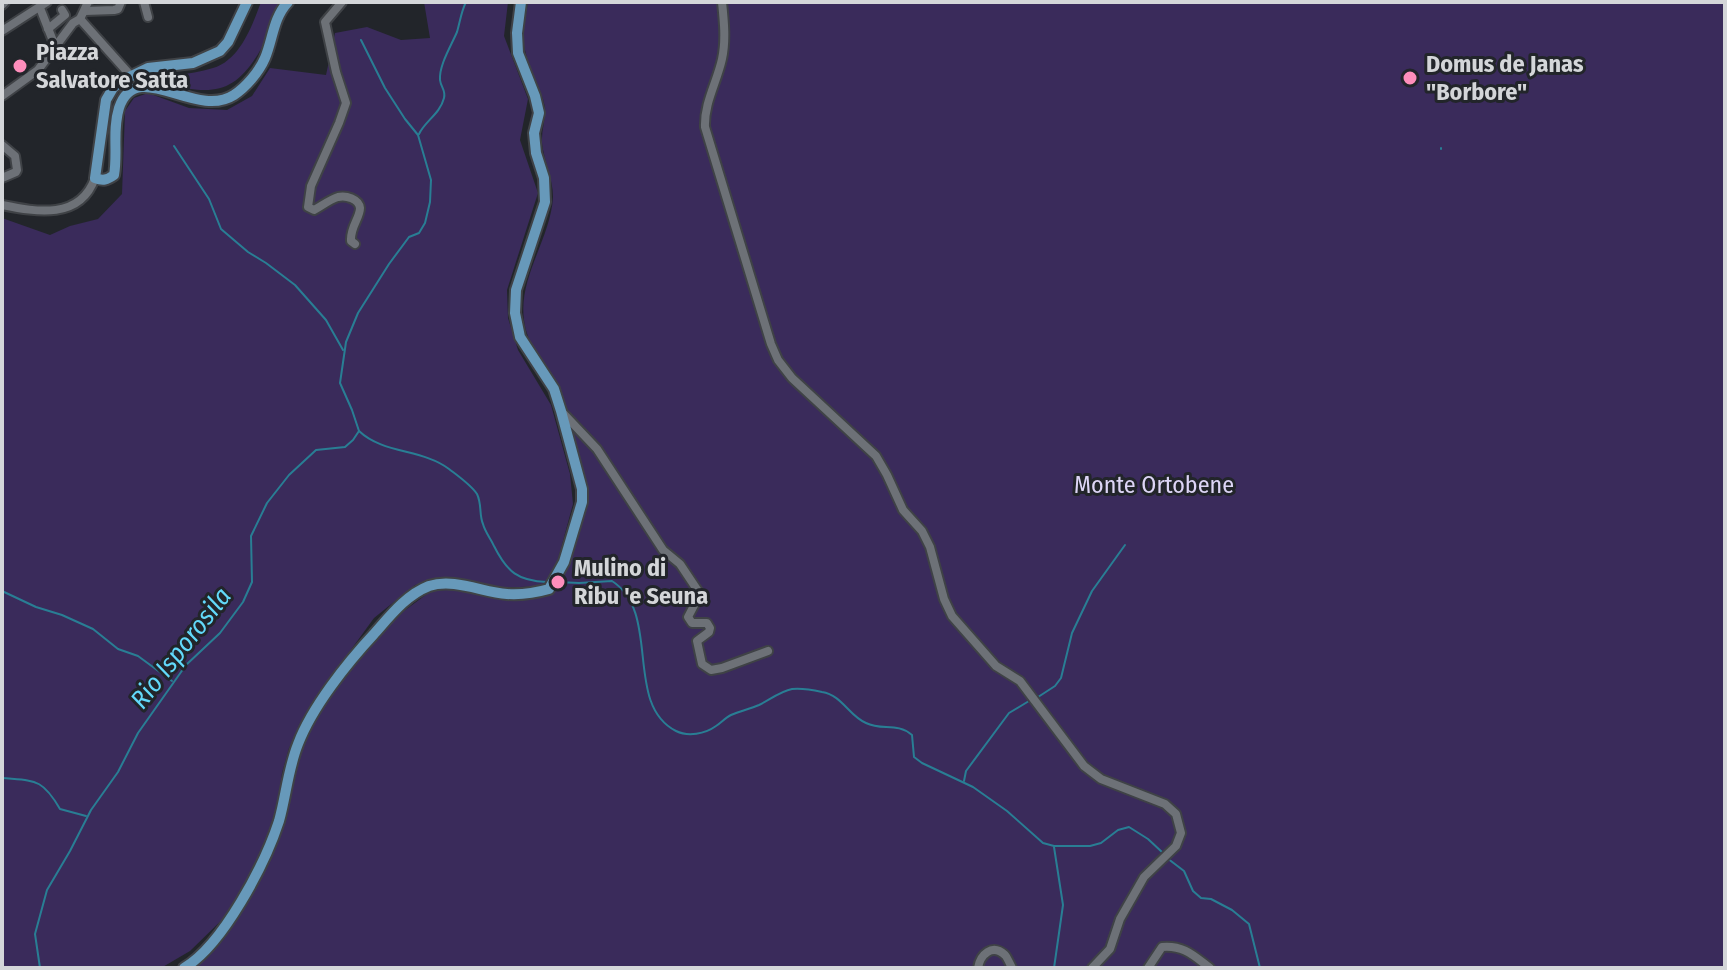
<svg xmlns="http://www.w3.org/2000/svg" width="1727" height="970" font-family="'Fira Sans Condensed',sans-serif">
  <rect width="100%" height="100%" fill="#22252a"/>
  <g fill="#3a2b5b">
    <path d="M261 2H281C273 17 269 34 261 49 237 91 216 96 171 85L175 76C188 73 201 72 213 68 240 60 252 26 261 2Z"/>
    <path d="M424 2H508L504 36 528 99 520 140 538 193 507 290 508 318 518 350 551 405 570 474 573 504 557 563 545 586 493 588 447 577 415 585 374 618 321 691 289 748 282 773 275 820 261 856 229 913 190 951 161 968H2V218L50 235 70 226 98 219 122 194 125 111 134 98 148 93 189 108 227 110 252 96 270 68 326 75 335 33 367 27 401 40 430 38Z"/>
    <path d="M528 2H1725V968H192L207 958 224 939 269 859 280 834 298 757 304 741 315 720 339 685 375 640 404 611 431 591 460 589 544 595C560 568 581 538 586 507 589 485 562 395 551 373 540 353 527 345 524 320 518 277 551 238 553 197 553 179 544 161 542 143 541 131 546 119 545 107 541 87 529 70 525 50 521 33 526 18 528 2Z"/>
  </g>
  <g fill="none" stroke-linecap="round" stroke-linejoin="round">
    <g stroke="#297e94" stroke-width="2">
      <path d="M419 134C425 121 440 114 444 98 446 90 441 88 440 80 439 65 451 46 457 32 460 22 461 12 466 2"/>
      <path d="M174 146 209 199 221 229 248 252 266 263 295 285 326 320 343 350"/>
      <path d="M1441 149V148"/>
      <path d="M359 431C383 454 423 449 449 469 458 476 471 485 477 494 482 504 479 515 483 524 485 532 491 539 494 546 507 572 518 581 547 582"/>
      <path d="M557 582 579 583 612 581C662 613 623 704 676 731 688 737 705 734 716 726 721 723 725 718 731 715 740 711 750 709 759 705 769 700 781 691 792 689 801 688 813 690 822 692 842 695 849 716 866 723 882 731 897 722 912 735L914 757 922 763 973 787 1007 811 1043 843 1054 846H1090L1101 843 1118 830 1129 827 1148 839 1163 853"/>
      <path d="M2 591 36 607 62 615 93 629 118 649 138 656 172 681"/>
      <path d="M1035 699 1055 686 1061 678 1072 633 1092 591 1125 545"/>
      <path d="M2 778C35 781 42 778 60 809L86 816"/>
      <path d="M964 781 966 771 1009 713 1029 701"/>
      <path d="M1054 847 1063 905 1054 968"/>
      <path d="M1167 858 1184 871 1193 891 1201 898 1211 899 1232 910 1249 924 1260 968"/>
      <path d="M40 968 35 934 47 890 70 851 91 810 118 772 138 733 186 665 220 633 243 602 252 582 251 536 267 503 289 475 316 450 345 447 353 440 359 431 352 410 340 383 346 342 358 313 389 264 409 237 419 233 425 223 430 202 431 180 418 135 405 119 385 88 361 40"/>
    </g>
    <g stroke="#3f4246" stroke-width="12">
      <g id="minor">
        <path d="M144 2 148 17"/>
        <path d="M342 2 325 22 336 72 346 103 339 123 311 186 308 207 314 210C321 206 331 199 338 197 346 195 359 199 360 208 360 218 350 227 351 241L355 244"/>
        <path d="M722 2C724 21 726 41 722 59 717 82 704 103 705 127L771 344 778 360 792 378 876 456 887 475 903 510 922 531 930 547 944 599 952 616 996 666 1020 681 1084 766 1101 779 1165 804 1176 814 1181 833 1176 846 1144 877 1120 919 1110 949 1092 968"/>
        <path d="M2 5 5 2"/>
        <path d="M40 8 55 46"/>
        <path d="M85 11 114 10 118 9 121 2"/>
        <path d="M80 19 131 76"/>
        <path d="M48 29 65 15 62 10"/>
        <path d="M2 31 47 2"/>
        <path d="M2 96 38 70 73 23 80 19 88 2"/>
        <path d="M2 145 15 156 17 170 16 172 2 178"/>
        <path d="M2 205C37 212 80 220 95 178"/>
        <path d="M561 411 597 449 663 550 680 564 700 594 688 617 692 623H707L710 628 709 632 697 641 702 664 711 670 722 668 768 651"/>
        <path d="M978 968C980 955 992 943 1005 955 1007 957 1011 966 1012 968"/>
        <path d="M1148 968 1162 947C1184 945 1194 956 1210 968"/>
      </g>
    </g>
    <g stroke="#3f4246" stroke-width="14">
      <g id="major">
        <path d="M247 2 228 42 220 51 193 63 148 68 121 81 113 88 106 100 95 178C103 181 107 180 114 175 118 154 112 130 119 108 136 56 195 120 234 95 246 87 259 72 265 58 273 39 273 18 288 2"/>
        <path d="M184 968C223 945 265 864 279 821 286 796 288 769 298 744 312 707 347 663 374 634 390 616 406 595 429 586 454 578 482 592 507 594 522 595 535 593 549 589L564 562 582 502V489L561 411 554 389 520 337 515 313 516 290 545 202 544 178 536 153 534 133 539 113 535 96 518 53 517 33 521 2"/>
      </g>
    </g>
    <use href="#minor" stroke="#6d7177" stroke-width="8"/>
    <use href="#major" stroke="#6799ba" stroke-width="10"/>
  </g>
  <g fill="#fe8ebc" stroke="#22252a" stroke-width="3">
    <circle cx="20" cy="66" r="8"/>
    <circle cx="1410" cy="78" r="8"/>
    <circle cx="558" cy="582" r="8"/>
  </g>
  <g text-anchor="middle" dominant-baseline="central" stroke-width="6" stroke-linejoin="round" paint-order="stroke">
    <g font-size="24" font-weight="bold" fill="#d4d6d9" stroke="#22252a" text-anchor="start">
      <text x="36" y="52">Piazza<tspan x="36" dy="28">Salvatore Satta</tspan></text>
      <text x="1426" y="64">Domus de Janas<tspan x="1426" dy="28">"Borbore"</tspan></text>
      <text x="574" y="568">Mulino di<tspan x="574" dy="28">Ribu 'e Seuna</tspan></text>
    </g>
    <g font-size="24" fill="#ddd5f6" stroke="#22252a">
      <text x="1154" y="485">Monte Ortobene</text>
    </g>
    <g font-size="26" font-style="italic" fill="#62d9fa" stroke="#22252a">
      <text transform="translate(181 648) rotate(-52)">Rio Isporosila</text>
    </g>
  </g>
  <rect width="1727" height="970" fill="none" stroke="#d4d6d9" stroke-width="8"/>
</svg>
